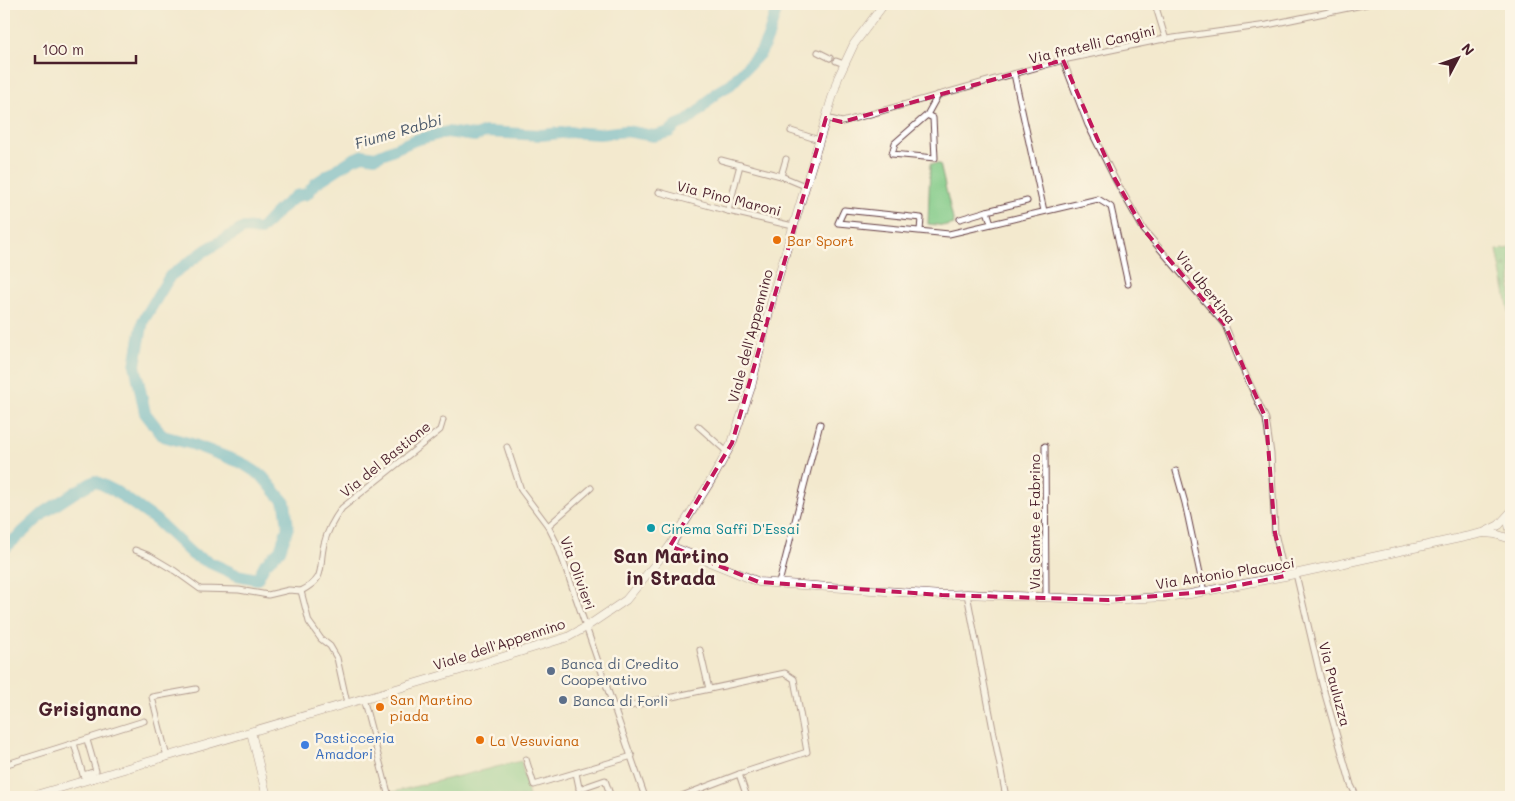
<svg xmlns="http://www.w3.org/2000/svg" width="1515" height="801" font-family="Mali,sans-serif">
  <defs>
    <pattern id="cemetery-stones" width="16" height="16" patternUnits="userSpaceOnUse" patternTransform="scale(1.25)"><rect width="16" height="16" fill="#7fc986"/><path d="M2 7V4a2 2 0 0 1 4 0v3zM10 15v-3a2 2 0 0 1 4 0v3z" fill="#6fac74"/></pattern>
  </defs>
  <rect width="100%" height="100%" fill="#fcf5e5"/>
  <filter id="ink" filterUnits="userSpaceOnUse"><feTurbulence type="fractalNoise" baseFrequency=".02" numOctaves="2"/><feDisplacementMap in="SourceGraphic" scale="10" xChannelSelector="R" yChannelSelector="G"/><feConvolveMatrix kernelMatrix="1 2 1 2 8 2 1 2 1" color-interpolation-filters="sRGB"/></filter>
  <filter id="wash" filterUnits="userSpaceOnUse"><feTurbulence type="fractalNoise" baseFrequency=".0096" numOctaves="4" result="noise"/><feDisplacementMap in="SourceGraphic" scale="20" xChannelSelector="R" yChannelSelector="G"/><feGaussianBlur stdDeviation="1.12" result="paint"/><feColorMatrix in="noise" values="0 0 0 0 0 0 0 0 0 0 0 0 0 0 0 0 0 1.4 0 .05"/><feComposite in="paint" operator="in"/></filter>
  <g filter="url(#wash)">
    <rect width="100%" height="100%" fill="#f3e9ce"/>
    <path fill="url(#cemetery-stones)" stroke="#647458" d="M1511 248V322L1497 250Z"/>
    <g fill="#7fc986" stroke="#647458">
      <path d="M930 164H940L954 224 947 226 928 224Z"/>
      <path d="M521 761 529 797H372Z"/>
    </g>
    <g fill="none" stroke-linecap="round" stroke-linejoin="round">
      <path stroke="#49adc9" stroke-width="12" d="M4 549 45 512 77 491 95 481 115 491 156 520 193 555 237 575 257 579 265 564 280 550 288 527 285 503 262 476 242 463 192 444 163 436 145 413 135 365 143 321 170 276 206 250 244 228 260 230 280 209 296 196 307 194 316 183 353 159 363 155 375 157 415 140 447 132 475 136 485 132 541 135 570 132 599 134 626 131 654 136 669 132 677 125 687 121 700 110 716 93 731 84 761 52 768 37 778 4"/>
    </g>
  </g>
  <g filter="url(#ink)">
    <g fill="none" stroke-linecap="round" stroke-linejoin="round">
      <g stroke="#633d43" stroke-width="7">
        <g id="minor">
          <path d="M1155 4 1166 40"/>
          <path d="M818 52 830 58"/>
          <path d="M1063 60 1088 125 1115 179 1144 230 1225 325 1242 367 1266 419 1271 454 1275 533 1285 576"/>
          <path d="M836 61 844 64"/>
          <path d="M1014 74 1044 211"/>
          <path d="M927 115 933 118 935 158 892 154 895 143 927 115 938 95"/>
          <path d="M826 118 842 122 1063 60 1159 40 1267 25 1367 4"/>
          <path d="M791 131 819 140"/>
          <path d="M721 160 781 176 805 186"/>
          <path d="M781 176 786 159"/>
          <path d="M659 192 728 211 793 226"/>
          <path d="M728 211 740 165"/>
          <path d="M987 211 1027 201"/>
          <path d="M960 219 987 211 991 223"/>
          <path d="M920 231 921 218 844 210 838 223 949 234 1098 199 1111 207 1128 284"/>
          <path d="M698 426 727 452"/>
          <path d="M1045 446 1046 597"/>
          <path d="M507 447 521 490 548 526"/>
          <path d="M1176 471 1185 503 1204 592"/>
          <path d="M591 488 548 526 558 546 645 797"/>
          <path d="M135 550 150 556 175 571 200 589 239 590 268 595 289 590 301 591"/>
          <path d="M1296 574 1322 684 1351 785 1357 797"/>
          <path d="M779 583 820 424"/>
          <path d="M967 594 1006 797"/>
          <path d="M700 650 709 689"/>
          <path d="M363 698 389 797"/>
          <path d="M347 703 337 658 330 646 321 639 309 622 301 591C327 578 318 569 324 544 327 531 334 519 342 508L440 430 443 420"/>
          <path d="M616 709 785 673 794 679 807 752 739 774 679 797"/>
          <path d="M87 740 96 771 90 773 93 779"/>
          <path d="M74 743 83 775 90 773"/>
          <path d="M167 757 152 697 196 689"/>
          <path d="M526 759 534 785 632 756"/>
          <path d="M4 765 144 721"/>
          <path d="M576 773 581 797"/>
          <path d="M739 774 747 797"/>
          <path d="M579 789 605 780 611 797"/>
        </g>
      </g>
      <g stroke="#633d43" stroke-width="9">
        <g id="secondary">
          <path d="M1510 515 1509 525 1511 533"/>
          <path d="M1485 533 1495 534 1511 539"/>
          <path d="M670 546 759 582 942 595 967 594 1108 600 1164 597 1190 594 1285 576 1483 533 1499 525 1510 513"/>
          <path d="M251 732 267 797"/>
          <path d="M29 797 464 669 568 637 586 627 626 600 670 546 715 474 732 443 751 387 774 291 838 78 854 44 884 4"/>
        </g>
      </g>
      <use href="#minor" stroke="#fff" stroke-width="5"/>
      <use href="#secondary" stroke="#fff" stroke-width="8"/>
    </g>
  </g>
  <path d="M0 0H1515V801H0ZM1063 60 1115 179 1144 230 1225 325 1266 419 1275 533 1285 576 1204 592 1108 600 942 595 759 582 670 546 732 443 826 118 842 122Z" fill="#f3e9ce" fill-opacity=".55" fill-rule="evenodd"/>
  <path fill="none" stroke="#c2185b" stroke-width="4" stroke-dasharray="10 6" stroke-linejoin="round" d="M1063 60 1115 179 1144 230 1225 325 1266 419 1275 533 1285 576 1204 592 1108 600 942 595 759 582 670 546 732 443 826 118 842 122Z"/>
  <g fill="#e8710a" stroke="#fcf5e5" stroke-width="2">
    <circle cx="777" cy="240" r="5"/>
    <circle cx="380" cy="707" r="5"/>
    <circle cx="480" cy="740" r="5"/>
  </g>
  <circle fill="#0f9aa8" stroke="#fcf5e5" stroke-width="2" cx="651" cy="528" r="5"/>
  <g fill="#5c6f8a" stroke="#fcf5e5" stroke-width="2">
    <circle cx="551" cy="671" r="5"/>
    <circle cx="563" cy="700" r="5"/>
  </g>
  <circle fill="#3f7fe0" stroke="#fcf5e5" stroke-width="2" cx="305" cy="745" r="5"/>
  <g text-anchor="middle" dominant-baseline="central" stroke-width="5" stroke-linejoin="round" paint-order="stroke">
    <g font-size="14" fill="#4a1f2b" stroke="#fcf5e5">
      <text transform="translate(1092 44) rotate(-13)">Via fratelli Cangini</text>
      <text transform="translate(729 198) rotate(14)">Via Pino Maroni</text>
      <text transform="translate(1206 287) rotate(52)">Via Ubertina</text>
      <text transform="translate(750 336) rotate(-75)">Viale dell'Appennino</text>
      <text transform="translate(385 459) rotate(-39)">Via del Bastione</text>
      <text transform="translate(1034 522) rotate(-90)">Via Sante e Fabrino</text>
      <text transform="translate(578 573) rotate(70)">Via Olivieri</text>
      <text transform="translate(1225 573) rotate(-9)">Via Antonio Placucci</text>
      <text transform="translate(499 644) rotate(-18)">Viale dell'Appennino</text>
      <text transform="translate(1335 684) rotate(75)">Via Pauluzza</text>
    </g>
    <g font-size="14" fill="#c56008" stroke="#fcf5e5" text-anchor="start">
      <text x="787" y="240">Bar Sport</text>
      <text x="390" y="699">San Martino<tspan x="390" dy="16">piada</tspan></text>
      <text x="490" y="740">La Vesuviana</text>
    </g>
    <g font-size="14" fill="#0d838f" stroke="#fcf5e5" text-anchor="start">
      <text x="661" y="528">Cinema Saffi D'Essai</text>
    </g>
    <g font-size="14" fill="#4e5e75" stroke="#fcf5e5" text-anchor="start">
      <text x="561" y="663">Banca di Credito<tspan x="561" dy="16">Cooperativo</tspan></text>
      <text x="573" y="700">Banca di Forlì</text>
    </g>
    <g font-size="14" fill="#366cbe" stroke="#fcf5e5" text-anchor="start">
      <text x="315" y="737">Pasticceria<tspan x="315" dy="16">Amadori</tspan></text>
    </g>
    <g font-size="15" font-style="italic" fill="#4a586a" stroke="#fcf5e5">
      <text transform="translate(398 131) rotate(-16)">Fiume Rabbi</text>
    </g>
    <g font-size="19" font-weight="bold" fill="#4a1f2b" stroke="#fcf5e5">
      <text x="671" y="555">San Martino<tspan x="671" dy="22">in Strada</tspan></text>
      <text x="90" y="708">Grisignano</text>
    </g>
  </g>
  <rect width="1515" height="801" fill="none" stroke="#fcf5e5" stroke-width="20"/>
  <g transform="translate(1458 58) rotate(49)" stroke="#fcf5e5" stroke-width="4" paint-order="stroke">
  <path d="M0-4L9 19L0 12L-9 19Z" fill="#4a1f2b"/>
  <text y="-8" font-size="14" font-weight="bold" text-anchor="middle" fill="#4a1f2b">N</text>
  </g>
  <path d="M35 55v8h101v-8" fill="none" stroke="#4a1f2b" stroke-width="2.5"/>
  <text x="42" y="55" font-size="15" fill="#4a1f2b" stroke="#fcf5e5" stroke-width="4" paint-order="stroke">100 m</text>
</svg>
